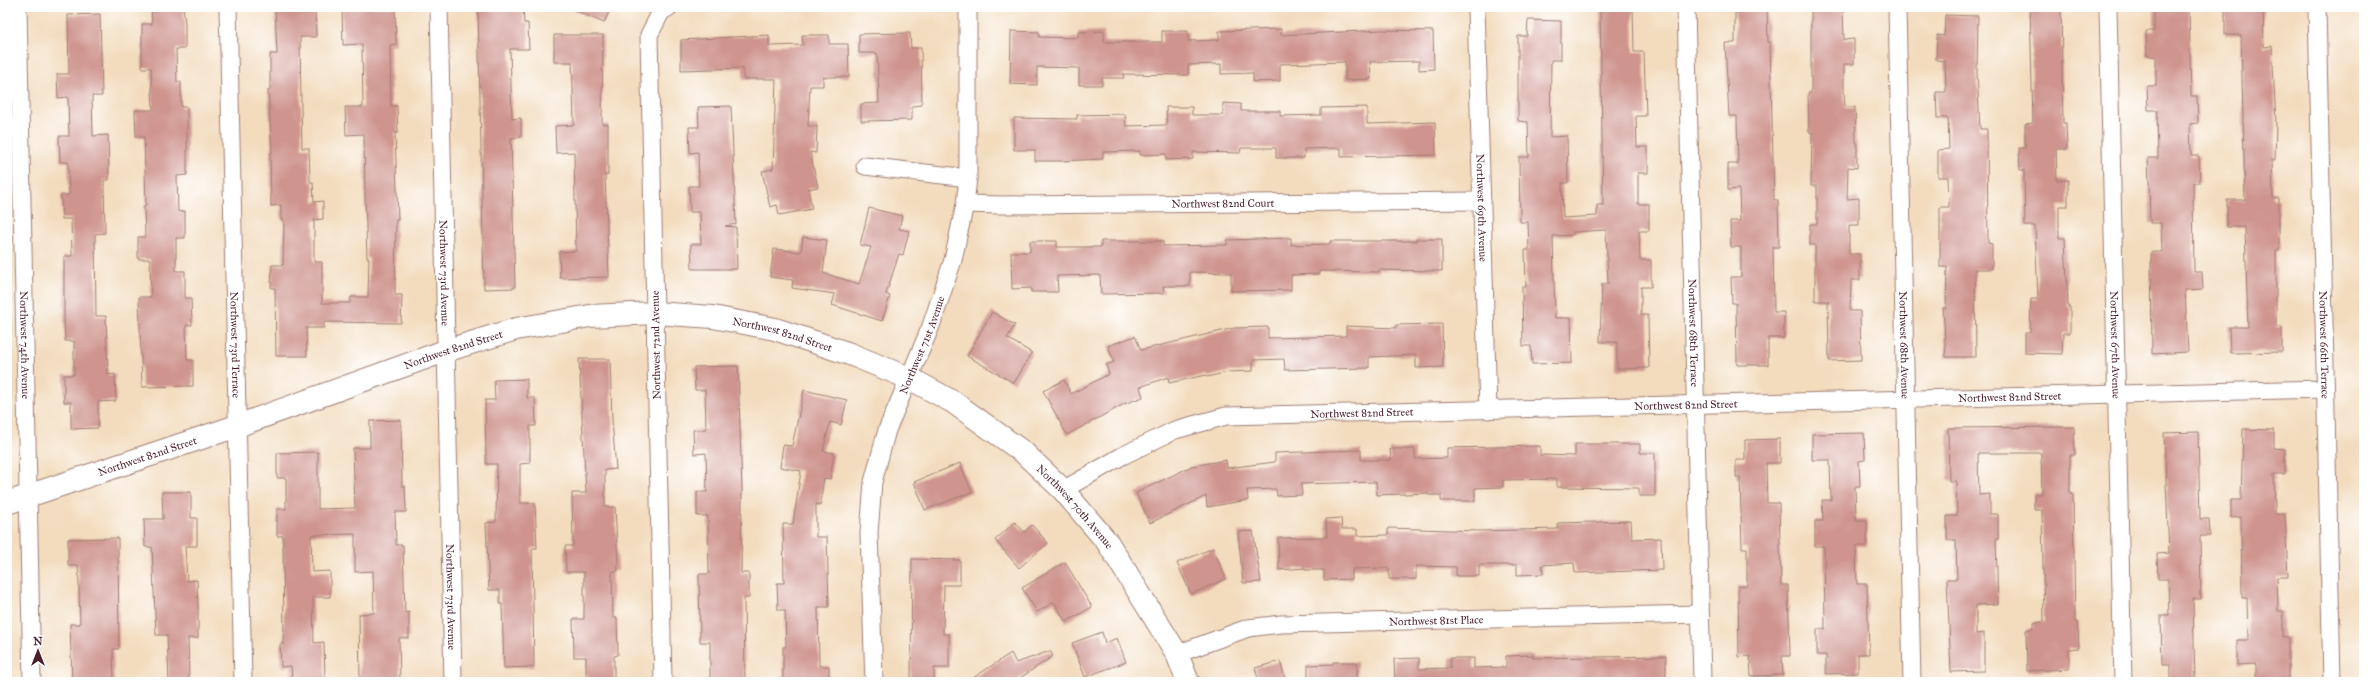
<svg xmlns="http://www.w3.org/2000/svg" width="2371" height="689" font-family="'IM FELL Great Primer',serif">
  <rect width="100%" height="100%" fill="#fff"/>
  <filter id="ink" filterUnits="userSpaceOnUse"><feTurbulence type="fractalNoise" baseFrequency=".025" numOctaves="2"/><feDisplacementMap in="SourceGraphic" scale="8" xChannelSelector="R" yChannelSelector="G"/><feConvolveMatrix kernelMatrix="1 2 1 2 8 2 1 2 1" color-interpolation-filters="sRGB"/></filter>
  <filter id="wash" filterUnits="userSpaceOnUse"><feTurbulence type="fractalNoise" baseFrequency=".012" numOctaves="4" result="noise"/><feDisplacementMap in="SourceGraphic" scale="16" xChannelSelector="R" yChannelSelector="G"/><feGaussianBlur stdDeviation="0.9" result="paint"/><feColorMatrix in="noise" values="0 0 0 0 0 0 0 0 0 0 0 0 0 0 0 0 0 1.4 0 .05"/><feComposite in="paint" operator="in"/></filter>
  <g filter="url(#wash)">
    <rect width="100%" height="100%" fill="#f3dcbe"/>
    <g id="blocks">
      <g fill="#cf948e">
        <path d="M151 7H183L185 23V49H176L177 82H181V107H187V175L177 176 178 212 185 211V238H176V271H185V298H191L192 325H186L187 360H193V386L142 387 139 297H151L150 259H138V237H145L144 205H146L144 137H136L135 110H153L151 68H142V24H152Z"/>
        <path d="M275 7H315L316 37H300L301 106 302 148H309L310 182H313L314 202 323 201V219L314 220V262H322V303H350L351 297H368L369 258H367L365 196 364 134 346 135 345 107H363L362 44 343 45 342 7H395L396 44 390 45 391 106H397L398 133H395L398 220H396L395 295H402L401 323 324 322V328H306L307 356H276L275 288H271L272 265H283L284 220H281V205L271 206 270 153H272L268 90H270V54H277Z"/>
        <path d="M478 7H523L524 23H528L529 49H510L512 119 521 118V137L511 138 515 288 484 289Z"/>
        <path d="M567 7H611L604 23Z"/>
        <path d="M1600 7H1633L1634 52H1644L1646 116H1636L1637 147H1648V173H1638V204H1649V231H1639L1640 260H1651V287H1641V315H1648L1649 368 1617 369V342H1600L1602 284H1608L1606 230 1573 232V235L1553 236 1555 318H1571L1572 363 1532 364 1531 346H1523L1522 287H1526L1525 250H1529L1528 222H1520L1519 157H1529L1528 122 1518 121V36H1527L1528 20 1561 21V60H1551L1550 137 1567 136 1568 183H1562L1563 218 1597 216V205H1603Z"/>
        <path d="M1735 7H1767L1768 42H1770L1774 200H1778L1779 247H1773L1774 312H1784V338H1768V365H1737L1736 303H1732L1731 277H1741V247H1731L1730 221H1740L1739 189 1728 190V164H1738L1737 116H1729L1725 43H1735Z"/>
        <path d="M1811 7H1843L1844 40 1854 39V64H1844V92L1845 107H1855L1856 142H1857V168L1848 167 1847 199 1859 198V225H1849V254H1860V280H1851L1850 311H1860L1861 360 1829 361 1828 301H1815V245H1810V224H1817V186H1811L1812 132H1809L1808 93H1811Z"/>
        <path d="M2030 7H2061L2063 123H2066L2067 149H2056L2057 180H2068V206H2059V238H2065L2068 307H2070V333H2063L2062 354 2025 353V333H2030L2031 299H2038L2035 226H2025L2024 170H2020L2019 148H2025V124L2033 123Z"/>
        <path d="M2154 7H2189L2191 96H2197L2198 123 2190 124 2191 156H2199L2200 183H2193L2194 272H2202L2203 289 2185 290 2188 352 2152 354 2151 252H2162L2161 223H2150L2149 184 2148 158H2158L2157 110H2148L2147 86H2156V56H2147L2146 31H2154Z"/>
        <path d="M2225 7H2263L2264 47 2272 46 2276 123 2275 160H2272L2273 198H2279V251H2276V327H2282V352L2230 353 2229 327H2248L2245 227H2227V200H2245L2241 35H2225Z"/>
        <path d="M100 14 102 96H92L93 136 108 135 109 180H104L105 233 95 234 96 316H106L108 375 115 374 116 401 98 402V428L71 429V402H64V375H74V341H65L64 317V256H72L71 219H62L61 195H69L68 162H60L59 136H69L68 97 58 98 57 74H69L68 15Z"/>
        <path d="M1945 15 1978 16 1977 72 1980 129H1987L1988 243 1992 244V269H1975L1976 357H1946L1943 308H1946L1947 267H1940V207H1949L1948 177H1938V150L1949 149 1948 118H1937L1936 92H1946L1945 61 1936 60 1937 35 1944 36Z"/>
        <path d="M1281 29V35L1382 30 1433 31 1434 69 1419 70V61L1370 62 1371 79 1345 80V62L1280 64V81L1253 82V73L1221 74V64L1188 65V75L1123 74 1124 78H1102V85H1079V68L1037 67V85L1010 84 1011 31 1039 32V37L1078 38V32L1104 31V42H1162V31H1188V41L1219 40V31Z"/>
        <path d="M910 33 911 48H921L922 105 912 106V120L861 121V104L879 103 878 73 877 53H859V34Z"/>
        <path d="M554 35H603L602 124H608V175H605L609 277 560 278 559 252 576 251 574 152 556 153 555 126 574 125 573 88 572 62H554Z"/>
        <path d="M769 35V46L803 45 802 35H829V44H848L849 77H823V86H810L808 126H817L816 153 810 152 818 187 808 189 812 209 779 215 777 205 770 207 762 171 773 169 776 79H743V68L681 70V40Z"/>
        <path d="M1223 103 1241 104V111H1280V116L1321 115V108L1367 107V124L1435 122 1436 155 1341 157V148L1304 149V158H1276V148H1241L1240 153 1193 152V159L1166 160V154L1140 155V151L1103 152V159L1060 161H1035V150H1014V118L1077 119V115L1125 114 1126 126 1167 125 1166 107H1192V115H1223Z"/>
        <path d="M731 106 736 224 725 226 736 227 737 269H692L691 244H701L700 212H690L689 186H699L698 152 690 153 689 127H699L698 107Z"/>
        <path d="M869 208 902 216 899 229 909 231 903 255 899 254 886 294 890 296 882 321 832 305 835 294 792 288 793 280 770 277 774 249 801 252 803 237 827 240 823 273 859 284 871 247 860 245Z"/>
        <path d="M1291 238V245L1330 244V241H1416V239H1442V271L1379 270V272L1319 271V274L1291 275V290L1231 291V273L1190 272V286H1163L1164 293 1101 294 1100 275 1057 276 1058 292H1031V288L1012 289 1011 252H1030V241H1057V247H1101V241H1163V246L1227 245V240Z"/>
        <path d="M992 312 1015 325 1007 338 1032 353 1014 383 967 356Z"/>
        <path d="M1442 324 1443 367 1416 368V355L1369 357V368L1285 370 1284 359 1253 360V371L1228 372 1207 377 1206 375 1169 383 1168 377 1140 387 1143 397 1124 404 1067 435 1043 391 1064 380 1071 394 1109 374 1106 365 1114 362 1108 346 1135 336 1141 350 1234 328 1268 327V338L1346 336V326L1396 328V325Z"/>
        <path d="M579 359H610L612 420 616 469 605 470V507H615L617 545 618 571H612L613 618H617L618 655 614 656V682H586V657H574L573 619H584V572H566L565 546H573L572 493H586Z"/>
        <path d="M738 366 742 492 741 573H749V598H744L745 682H710V642H700L699 574H709L708 516H697V492H707L706 453 694 454 693 430 706 429 705 390H695L694 367Z"/>
        <path d="M527 379V398H535L536 426H530V463L520 464V503H535L537 548H532L534 667 504 668 502 604H500V590H489L486 523 496 522 497 464H486L485 400H495L494 380Z"/>
        <path d="M804 390 847 400 841 425 830 422 823 451 834 453 830 479 824 478 820 505 816 504V537H827L829 607H818L819 666H829V682H783V647H786L785 610H778L777 583H784L783 524H793L801 471 780 467 783 445 792 446Z"/>
        <path d="M401 420 402 486H405L406 512H395L396 545H403L405 613 409 612V638H399L400 682H360L359 614 374 613 373 571 355 572V534L311 535 312 572 330 571V597H313L314 643 324 642 325 679 292 680 291 666 281 667 280 644H284L283 536H277V509H286V478H277V453L318 452V509L355 508 353 448H370V421Z"/>
        <path d="M2074 427 2075 455H2070V493H2073L2075 622H2078L2079 648 2069 649V669L2027 671 2026 630 2033 629V623L2044 622 2042 510H2034V494H2042L2041 453H1978L1979 495 1990 494V514H1998V539H1996L1998 604 1976 605V634L1984 633V671L1951 672 1947 579H1957L1956 540H1947V516H1957L1956 481H1949L1948 428Z"/>
        <path d="M2243 429 2274 430V448L2285 449V474H2274L2275 514H2285L2288 577H2277L2278 611H2283V637H2288V682H2256V664L2237 665V640H2248L2247 598H2242L2241 517 2231 518V500H2241Z"/>
        <path d="M2198 432 2200 519H2209L2210 536H2200L2201 599H2193L2195 682H2170V665H2162L2161 615H2169L2168 579H2158L2157 554 2169 553 2164 433Z"/>
        <path d="M1864 433 1865 460 1859 461 1860 487H1855L1856 520H1867V546H1856L1857 584H1867L1869 654H1858V673L1826 674V655H1817V629H1825L1824 546H1815V521H1823L1822 500H1831L1830 460H1812V434Z"/>
        <path d="M1780 439V463H1766L1767 503H1779L1781 585H1788L1790 656H1782L1783 675 1751 676 1750 656 1739 657 1738 586H1747V548H1742L1740 477H1736V460H1745V440Z"/>
        <path d="M1575 444H1640V453H1655V496H1639V488L1557 487V479L1503 480V487L1475 488V501H1441V495H1428V493L1377 495 1376 482 1301 484 1302 495 1277 496 1276 489 1247 490 1248 500 1207 507 1206 496 1150 523 1136 493 1192 466 1226 460 1227 468 1275 462V453L1361 450V460H1391L1390 449H1415V459L1447 458V448L1540 446V455L1575 456Z"/>
        <path d="M960 463 972 492 925 510 914 482Z"/>
        <path d="M162 492H191V518H197V546H185L187 581 197 580 198 609V638H188L189 682H169L167 635H156L152 547H145L144 519H163Z"/>
        <path d="M1341 518 1342 529H1357V536L1388 535V528L1479 531 1558 529V523L1631 521 1632 539 1661 538 1662 570 1575 573 1574 563 1542 565 1543 574 1517 575V565H1479V576H1456V567L1416 566V579H1389V568L1352 569V579L1324 580V570H1305V568L1279 570 1278 538 1327 537 1326 519Z"/>
        <path d="M1015 522 1024 532 1032 525 1048 543 1019 568 995 540Z"/>
        <path d="M1253 531 1261 582 1243 583 1238 532Z"/>
        <path d="M118 538 119 649H113L114 682H72L70 624H80L79 585 78 565 68 566V539Z"/>
        <path d="M1213 548 1226 579 1191 594 1177 563Z"/>
        <path d="M912 559 960 560V585H944L943 634H949V668H934V679H911Z"/>
        <path d="M1065 562 1092 607 1066 622 1054 602 1037 612 1022 588Z"/>
        <path d="M1102 632 1105 643 1117 638 1126 662 1085 677 1072 643Z"/>
        <path d="M1050 651 1053 656 1014 682H967L1011 653 1016 663Z"/>
        <path d="M1533 655V658L1666 656V682H1395L1394 659 1419 658V669L1450 668V658H1474V668L1506 667V656Z"/>
        <path d="M1280 661 1286 682H1259L1255 668Z"/>
        <path d="M1333 662H1357V682H1308V665L1333 664Z"/>
      </g>
    </g>
  </g>
  <g filter="url(#ink)">
    <use href="#blocks" fill-opacity="0" stroke="#9e7e74" stroke-width="1"/>
    <g fill="none" stroke-linecap="round" stroke-linejoin="round">
      <g stroke="#9e7e74" stroke-width="19">
        <g id="street">
          <path id="s1" d="M18 7 32 682"/>
          <path id="s2" d="M228 7 243 682"/>
          <path id="s3" d="M439 7 453 682"/>
          <path id="s4" d="M1476 7 1488 410"/>
          <path id="s5" d="M1686 7 1702 682"/>
          <path id="s6" d="M1897 7 1912 682"/>
          <path id="s7" d="M2108 7 2123 682"/>
          <path id="s8" d="M2317 7 2332 682"/>
          <path d="M865 166 968 178"/>
          <path id="s9" d="M965 204 1001 205 1482 201"/>
          <path id="s10" d="M1063 490 1122 456 1175 430 1226 416 2325 389"/>
          <path id="s11" d="M1177 654 1248 628 1281 624 1700 614"/>
          <path d="M663 682 649 35 661 12 669 7"/>
          <path id="s12" d="M874 682 869 533 873 482 887 430 931 326 953 260 965 204 968 178V7"/>
        </g>
      </g>
      <g stroke="#9e7e74" stroke-width="24">
        <g id="secondary">
          <path id="s13" d="M7 503 237 426 445 351 516 329 590 316 655 313 713 317 775 329 850 354 911 379 953 402 1023 452 1063 490 1108 543 1177 654 1188 682"/>
        </g>
      </g>
      <use href="#street" stroke="#fff" stroke-width="17"/>
      <use href="#secondary" stroke="#fff" stroke-width="22"/>
    </g>
  </g>
  <g text-anchor="middle" dominant-baseline="central" stroke-width="3" stroke-linejoin="round" paint-order="stroke">
    <g font-size="11" fill="#4a1f2b" stroke="#fff">
      <text stroke="none"><textPath href="#s9" startOffset="258">Northwest 82nd Court</textPath></text>
      <text stroke="none"><textPath href="#s4" startOffset="201">Northwest 69th Avenue</textPath></text>
      <text stroke="none"><textPath href="#s3" startOffset="266">Northwest 73rd Avenue</textPath></text>
      <text stroke="none"><textPath href="#s5" startOffset="326">Northwest 68th Terrace</textPath></text>
      <text stroke="none"><textPath href="#s13" startOffset="808">Northwest 82nd Street</textPath></text>
      <text stroke="none"><textPath href="#s2" startOffset="338">Northwest 73rd Terrace</textPath></text>
      <text stroke="none"><textPath href="#s1" startOffset="338">Northwest 74th Avenue</textPath></text>
      <text transform="translate(656 345) rotate(-91)">Northwest 72nd Avenue</text>
      <text stroke="none"><textPath href="#s12" startOffset="346">Northwest 71st Avenue</textPath></text>
      <text stroke="none"><textPath href="#s6" startOffset="338">Northwest 68th Avenue</textPath></text>
      <text stroke="none"><textPath href="#s7" startOffset="338">Northwest 67th Avenue</textPath></text>
      <text stroke="none"><textPath href="#s8" startOffset="338">Northwest 66th Terrace</textPath></text>
      <text stroke="none"><textPath href="#s13" startOffset="472">Northwest 82nd Street</textPath></text>
      <text stroke="none"><textPath href="#s10" startOffset="964">Northwest 82nd Street</textPath></text>
      <text stroke="none"><textPath href="#s10" startOffset="640">Northwest 82nd Street</textPath></text>
      <text stroke="none"><textPath href="#s10" startOffset="316">Northwest 82nd Street</textPath></text>
      <text stroke="none"><textPath href="#s13" startOffset="148">Northwest 82nd Street</textPath></text>
      <text stroke="none"><textPath href="#s13" startOffset="1154">Northwest 70th Avenue</textPath></text>
      <text stroke="none"><textPath href="#s3" startOffset="590">Northwest 73rd Avenue</textPath></text>
      <text stroke="none"><textPath href="#s11" startOffset="264">Northwest 81st Place</textPath></text>
    </g>
  </g>
  <rect width="2371" height="689" fill="none" stroke="#fff" stroke-width="24"/>
  <g transform="translate(38 651)" stroke="#ffffff" stroke-width="3" paint-order="stroke">
  <path d="M0-3L7 15L0 10L-7 15Z" fill="#4a1f2b"/>
  <text y="-6" font-size="11" font-weight="bold" text-anchor="middle" fill="#4a1f2b">N</text>
  </g>
</svg>
